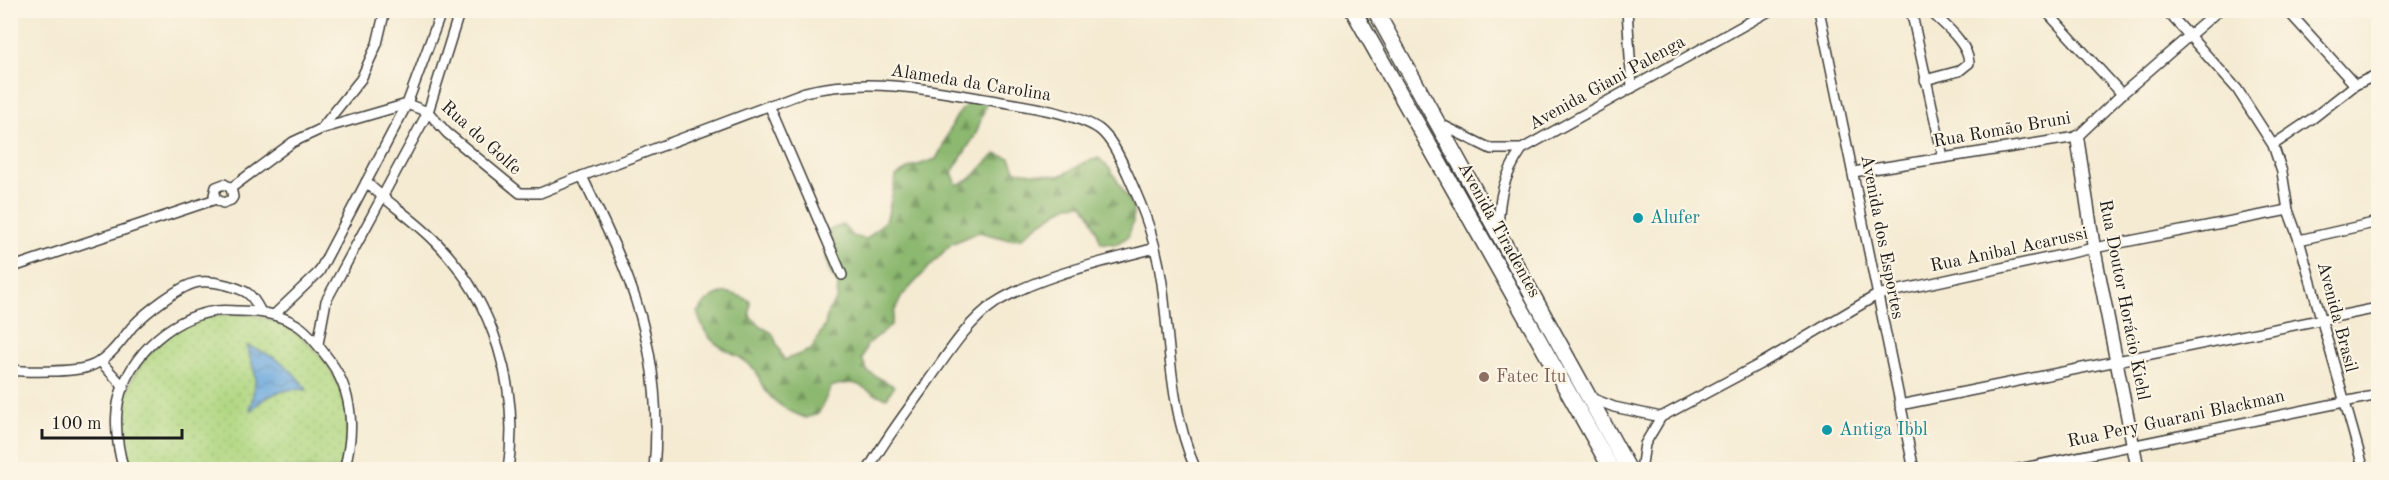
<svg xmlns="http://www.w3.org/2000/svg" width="2389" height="480" font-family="'Old Standard TT',serif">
  <defs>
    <pattern id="forest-firs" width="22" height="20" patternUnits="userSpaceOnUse" patternTransform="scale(1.5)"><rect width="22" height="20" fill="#8cb870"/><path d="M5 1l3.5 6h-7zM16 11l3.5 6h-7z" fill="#72955b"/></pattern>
    <pattern id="park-dots" width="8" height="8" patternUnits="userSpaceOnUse" patternTransform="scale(1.5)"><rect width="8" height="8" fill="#b0d782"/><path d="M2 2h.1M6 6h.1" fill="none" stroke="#97b870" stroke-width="1.8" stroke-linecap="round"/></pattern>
    <pattern id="water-waves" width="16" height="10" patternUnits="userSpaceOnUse" patternTransform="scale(1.5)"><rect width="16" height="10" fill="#6da9de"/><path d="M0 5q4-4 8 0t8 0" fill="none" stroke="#5989b3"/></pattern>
  </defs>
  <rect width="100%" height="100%" fill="#fcf5e5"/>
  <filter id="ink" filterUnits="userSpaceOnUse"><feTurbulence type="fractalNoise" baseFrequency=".0167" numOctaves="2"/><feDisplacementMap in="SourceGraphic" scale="12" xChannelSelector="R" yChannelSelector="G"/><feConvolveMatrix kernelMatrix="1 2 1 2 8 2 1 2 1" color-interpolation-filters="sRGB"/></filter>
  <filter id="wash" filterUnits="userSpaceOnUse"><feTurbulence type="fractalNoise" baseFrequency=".008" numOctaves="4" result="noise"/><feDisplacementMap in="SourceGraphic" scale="24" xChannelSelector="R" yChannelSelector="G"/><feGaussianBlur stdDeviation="1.35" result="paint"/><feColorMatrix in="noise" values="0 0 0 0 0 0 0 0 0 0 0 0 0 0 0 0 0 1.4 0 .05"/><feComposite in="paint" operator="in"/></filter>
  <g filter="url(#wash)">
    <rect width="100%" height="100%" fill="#f5ebd3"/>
    <path fill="url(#forest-firs)" stroke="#546a46" stroke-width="1.5" d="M974 99 986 105 976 134 952 172 957 185C978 179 978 166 996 154L1010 158 1016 171 1060 176 1086 162 1099 158 1111 170 1133 207V222L1128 237 1116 244 1101 243 1091 216 1083 204 1068 205 1033 228 1022 238 1007 239 979 232 951 244 902 296 895 310 891 325 867 345 862 359 868 372 894 386 887 398C859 392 865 376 831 387L819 413 806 418C787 411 773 403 762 385 759 380 758 373 754 369 730 344 710 355 697 312 714 291 724 287 750 301V316L760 326 772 333 784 360 811 350 825 325 828 311 837 299 838 284 830 272 826 259 829 230 843 225 852 236 867 239 887 219 896 176 909 168 936 159C950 136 950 115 974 99Z"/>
    <path fill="url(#park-dots)" stroke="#667a4f" stroke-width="1.5" d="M217 315C228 315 242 313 253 315 313 327 353 383 347 443 346 452 342 461 339 469H129C126 462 123 455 121 447 112 400 141 350 181 327 192 321 205 318 217 315Z"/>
    <path fill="url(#water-waves)" stroke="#44627d" stroke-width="1.5" d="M247 346C277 356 289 365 307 390 285 387 266 395 250 411L256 378Z"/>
  </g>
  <g filter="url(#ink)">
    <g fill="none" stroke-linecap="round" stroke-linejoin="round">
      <g stroke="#3d3b37" stroke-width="12">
        <g id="minor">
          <path d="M1627 10 1632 88"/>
          <path d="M1819 10 1914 470"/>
          <path d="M1911 10 1943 157"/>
          <path d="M2045 10 2122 94"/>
          <path d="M2166 10 2237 89 2273 145 2282 172 2288 210 2299 240 2364 470"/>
          <path d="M2287 10 2355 85"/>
          <path d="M1925 80 1959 71 1969 63C1968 42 1943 24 1929 10"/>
          <path d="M769 105 842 275"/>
          <path d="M1440 124 1491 149H1522L1771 10"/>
          <path d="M321 129 361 79 377 44 385 10"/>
          <path d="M2273 145 2313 118 2355 85 2378 74"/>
          <path d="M1853 172 2077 137 2122 94 2219 10"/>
          <path d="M366 182C388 203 415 220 436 242 494 301 520 389 508 470"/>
          <path d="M231 188 293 142 321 129 407 104 428 112 447 133 520 193H540L582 176"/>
          <path d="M216 199 214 195 216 187 224 184 231 188"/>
          <path d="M1498 231C1499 197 1503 177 1522 149"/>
          <path d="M2299 240 2378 222"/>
          <path d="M10 268 216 199 223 203 231 200 233 197 231 188"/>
          <path d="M275 314 319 272 407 104 442 10"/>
          <path d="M318 344 326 301 428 112 460 10"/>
          <path d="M100 361 124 387"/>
          <path d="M10 370C27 372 73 372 88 367 108 361 120 342 132 327 145 313 181 284 200 282 208 281 219 283 227 285 248 291 251 293 261 312"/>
          <path d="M1591 398 1614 407 1661 417"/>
          <path d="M1900 405 2378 308"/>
          <path d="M124 470C118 450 115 432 117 411 122 362 168 317 216 311 224 310 232 311 239 311 261 311 282 314 300 327 312 336 321 349 330 361 354 394 355 431 344 470"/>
          <path d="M654 470C660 405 652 342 629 281 616 245 598 211 582 176L805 92C867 77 928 89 990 100 1020 105 1073 112 1099 129 1112 139 1121 160 1128 175 1145 212 1156 242 1162 283 1170 344 1170 412 1196 470"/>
          <path d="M868 470C885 439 907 411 927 383 947 355 967 322 995 303 1037 276 1107 261 1155 248"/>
          <path d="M1641 470 1645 444 1661 417 1762 363 1877 295 2094 248 2288 210"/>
          <path d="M2014 470 2378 395"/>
        </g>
      </g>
      <g stroke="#3d3b37" stroke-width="15">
        <path id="tertiary" d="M2077 137 2094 248 2138 470"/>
      </g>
      <g stroke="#3d3b37" stroke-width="18">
        <g id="primary">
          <path d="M1353 10 1612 470"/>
          <path d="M1375 10 1629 470"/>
        </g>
      </g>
      <use href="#minor" stroke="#fff" stroke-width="9"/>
      <use href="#tertiary" stroke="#fff" stroke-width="12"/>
      <use href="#primary" stroke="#fff" stroke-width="15"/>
    </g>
  </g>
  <g fill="#0f9aa8" stroke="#fcf5e5" stroke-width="2">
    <circle cx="1638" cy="218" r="6"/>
    <circle cx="1827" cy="430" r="6"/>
  </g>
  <circle fill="#8d6e63" stroke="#fcf5e5" stroke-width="2" cx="1484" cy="377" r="6"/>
  <g text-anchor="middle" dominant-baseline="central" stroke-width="4.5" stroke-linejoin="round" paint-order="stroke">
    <g font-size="18" fill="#1c1c1c" stroke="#fcf5e5">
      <text transform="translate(971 83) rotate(9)">Alameda da Carolina</text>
      <text transform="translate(1607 83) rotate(-29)">Avenida Giani Palenga</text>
      <text transform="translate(2002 130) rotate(-10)">Rua Romão Bruni</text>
      <text transform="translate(481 138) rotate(42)">Rua do Golfe</text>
      <text transform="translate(1499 230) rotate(61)">Avenida Tiradentes</text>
      <text transform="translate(1882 237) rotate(79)">Avenida dos Esportes</text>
      <text transform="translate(2009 250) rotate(-12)">Rua Anibal Acarussi</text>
      <text transform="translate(2124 300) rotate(79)">Rua Doutor Horácio Kiehl</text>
      <text transform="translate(2337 317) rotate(75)">Avenida Brasil</text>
      <text transform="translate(2176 419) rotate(-12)">Rua Pery Guarani Blackman</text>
    </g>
    <g font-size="18" fill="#0d838f" stroke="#fcf5e5" text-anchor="start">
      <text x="1650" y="218">Alufer</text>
      <text x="1839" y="430">Antiga Ibbl</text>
    </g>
    <g font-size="18" fill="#785e54" stroke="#fcf5e5" text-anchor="start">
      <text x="1496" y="377">Fatec Itu</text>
    </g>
  </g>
  <rect width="2389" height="480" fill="none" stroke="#fcf5e5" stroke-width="36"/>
  <path d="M42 429v9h140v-9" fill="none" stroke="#1c1c1c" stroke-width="3"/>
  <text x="51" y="429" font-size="18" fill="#1c1c1c" stroke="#fcf5e5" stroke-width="4.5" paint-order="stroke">100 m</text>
</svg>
